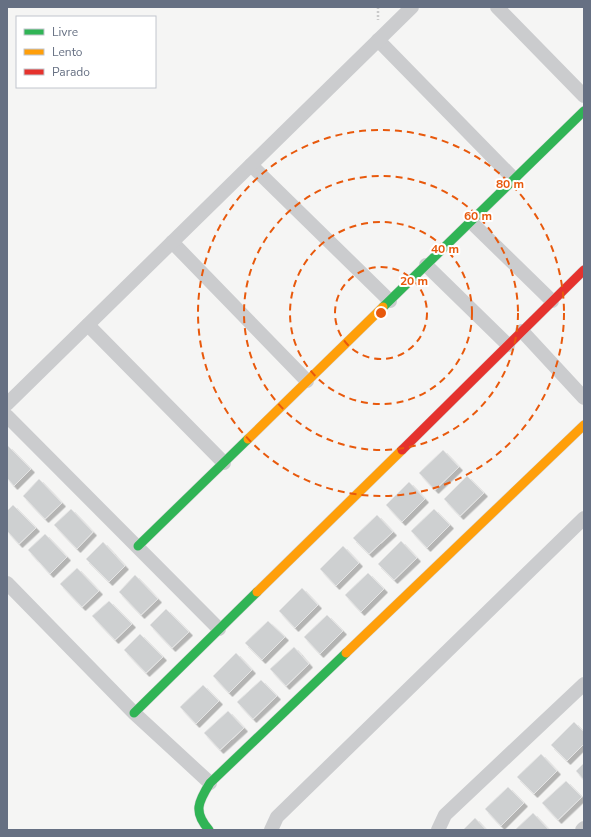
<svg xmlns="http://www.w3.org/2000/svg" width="591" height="837" font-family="'Nunito Sans',sans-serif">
  <defs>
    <filter id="shadow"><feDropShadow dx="3.5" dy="3.5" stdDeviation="0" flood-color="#0004"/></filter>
  </defs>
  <rect width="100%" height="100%" fill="#f5f5f4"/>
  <g fill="#ced0d1" stroke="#e4e4e4" filter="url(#shadow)">
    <path d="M8 446 31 469 14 486 7 478V447Z"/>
    <path d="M443 450 459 467 435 490 419 473Z"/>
    <path d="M467 476 484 493 460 516 444 499Z"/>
    <path d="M39 479 62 503 45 519 23 496Z"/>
    <path d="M409 482 425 499 402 522 386 505Z"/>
    <path d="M13 505 36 528 19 544 7 531V511Z"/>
    <path d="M71 509 93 532 77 549 54 525Z"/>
    <path d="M434 509 450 525 427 548 411 531Z"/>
    <path d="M377 515 393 532 369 554 353 538Z"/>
    <path d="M45 534 67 557 50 574 28 550Z"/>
    <path d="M401 541 417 558 394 580 378 564Z"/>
    <path d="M103 542 125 566 109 582 86 559Z"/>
    <path d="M343 546 359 563 336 586 320 569Z"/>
    <path d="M77 568 99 591 82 607 60 584Z"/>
    <path d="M368 573 384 589 361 612 345 595Z"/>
    <path d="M135 575 158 599 141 615 119 592Z"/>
    <path d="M302 588 318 605 295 628 279 611Z"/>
    <path d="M109 601 132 624 115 640 92 616Z"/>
    <path d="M166 609 189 632 172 648 150 625Z"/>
    <path d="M327 615 343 631 320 654 304 637Z"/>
    <path d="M268 621 285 637 262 660 245 643Z"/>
    <path d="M140 634 163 657 146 673 124 650Z"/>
    <path d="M294 647 309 664 286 686 270 669Z"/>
    <path d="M236 653 252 670 229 693 213 676Z"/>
    <path d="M261 680 277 696 253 719 237 702Z"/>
    <path d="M203 685 219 701 196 724 180 707Z"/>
    <path d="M228 711 244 728 220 750 204 733Z"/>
    <path d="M574 722 584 732V744L567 761 551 745Z"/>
    <path d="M541 754 557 771 534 794 517 777Z"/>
    <path d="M584 763V780L576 771Z"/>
    <path d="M566 781 582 797 558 820 542 803Z"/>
    <path d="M508 787 524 803 501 826 485 809Z"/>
    <path d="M533 813 549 830H515Z"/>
    <path d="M475 818 486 830H463Z"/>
  </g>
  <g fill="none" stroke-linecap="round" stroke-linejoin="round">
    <g stroke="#d1d1d2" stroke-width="10">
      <g id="fast">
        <path d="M383 307 584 111"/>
        <path d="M138 546 248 439"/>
        <path d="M134 713 257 592"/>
        <path d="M209 830C193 812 198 802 210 783L346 653"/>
      </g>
    </g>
    <g stroke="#d1d1d2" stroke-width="10">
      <g id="slow">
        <path d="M248 439 383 307"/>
        <path d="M257 592 402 450"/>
        <path d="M346 653 584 425"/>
      </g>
    </g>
    <g stroke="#d1d1d2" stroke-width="10">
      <path id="jam" d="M402 450 584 270"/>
    </g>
    <path stroke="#cacaca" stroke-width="2.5" stroke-dasharray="2 2" stroke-linecap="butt" d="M378 7V20"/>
    <g stroke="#cbccce" stroke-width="14">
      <path d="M497 7 584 96"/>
      <path d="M378 40 514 179"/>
      <path d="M251 165 390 301"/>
      <path d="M471 222 552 301"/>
      <path d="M172 242 307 381"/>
      <path d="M426 265 508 345"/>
      <path d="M88 325 224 463"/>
      <path d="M522 331 584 398"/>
      <path d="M7 404 412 7"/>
      <path d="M7 416 219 629"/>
      <path d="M7 583 134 713 210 783"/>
      <path d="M271 830 277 817 584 518"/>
      <path d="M438 830 445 815 584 684"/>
      <path d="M582 830 584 828"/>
    </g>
    <use href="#fast" stroke="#30b455" stroke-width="9"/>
    <use href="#slow" stroke="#ff9f0a" stroke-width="9"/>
    <use href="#jam" stroke="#e5322d" stroke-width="9"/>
  </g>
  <g fill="none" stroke="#e8590c" stroke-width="2" stroke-dasharray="7 5">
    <circle cx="381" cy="313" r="46"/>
    <circle cx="381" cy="313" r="91"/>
    <circle cx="381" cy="313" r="137"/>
    <circle cx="381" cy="313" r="183"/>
  </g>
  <circle cx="381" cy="313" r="6" fill="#e8590c" stroke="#fff" stroke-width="2"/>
  <g font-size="12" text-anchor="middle" font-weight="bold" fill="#e8590c" stroke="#fff" stroke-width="4" stroke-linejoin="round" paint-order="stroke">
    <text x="510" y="188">80 m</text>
    <text x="478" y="220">60 m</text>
    <text x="445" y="253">40 m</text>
    <text x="414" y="285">20 m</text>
  </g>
  <rect width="591" height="837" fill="none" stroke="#667083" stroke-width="16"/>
  <rect x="16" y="16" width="140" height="72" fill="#ffffff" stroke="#c2c6cd"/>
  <rect x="24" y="29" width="20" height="6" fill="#30b455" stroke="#c2c6cd"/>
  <text x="52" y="36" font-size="12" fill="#667083">Livre</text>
  <rect x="24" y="49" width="20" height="6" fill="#ff9f0a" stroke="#c2c6cd"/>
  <text x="52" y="56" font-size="12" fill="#667083">Lento</text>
  <rect x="24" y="69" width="20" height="6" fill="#e5322d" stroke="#c2c6cd"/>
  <text x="52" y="76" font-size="12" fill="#667083">Parado</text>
</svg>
